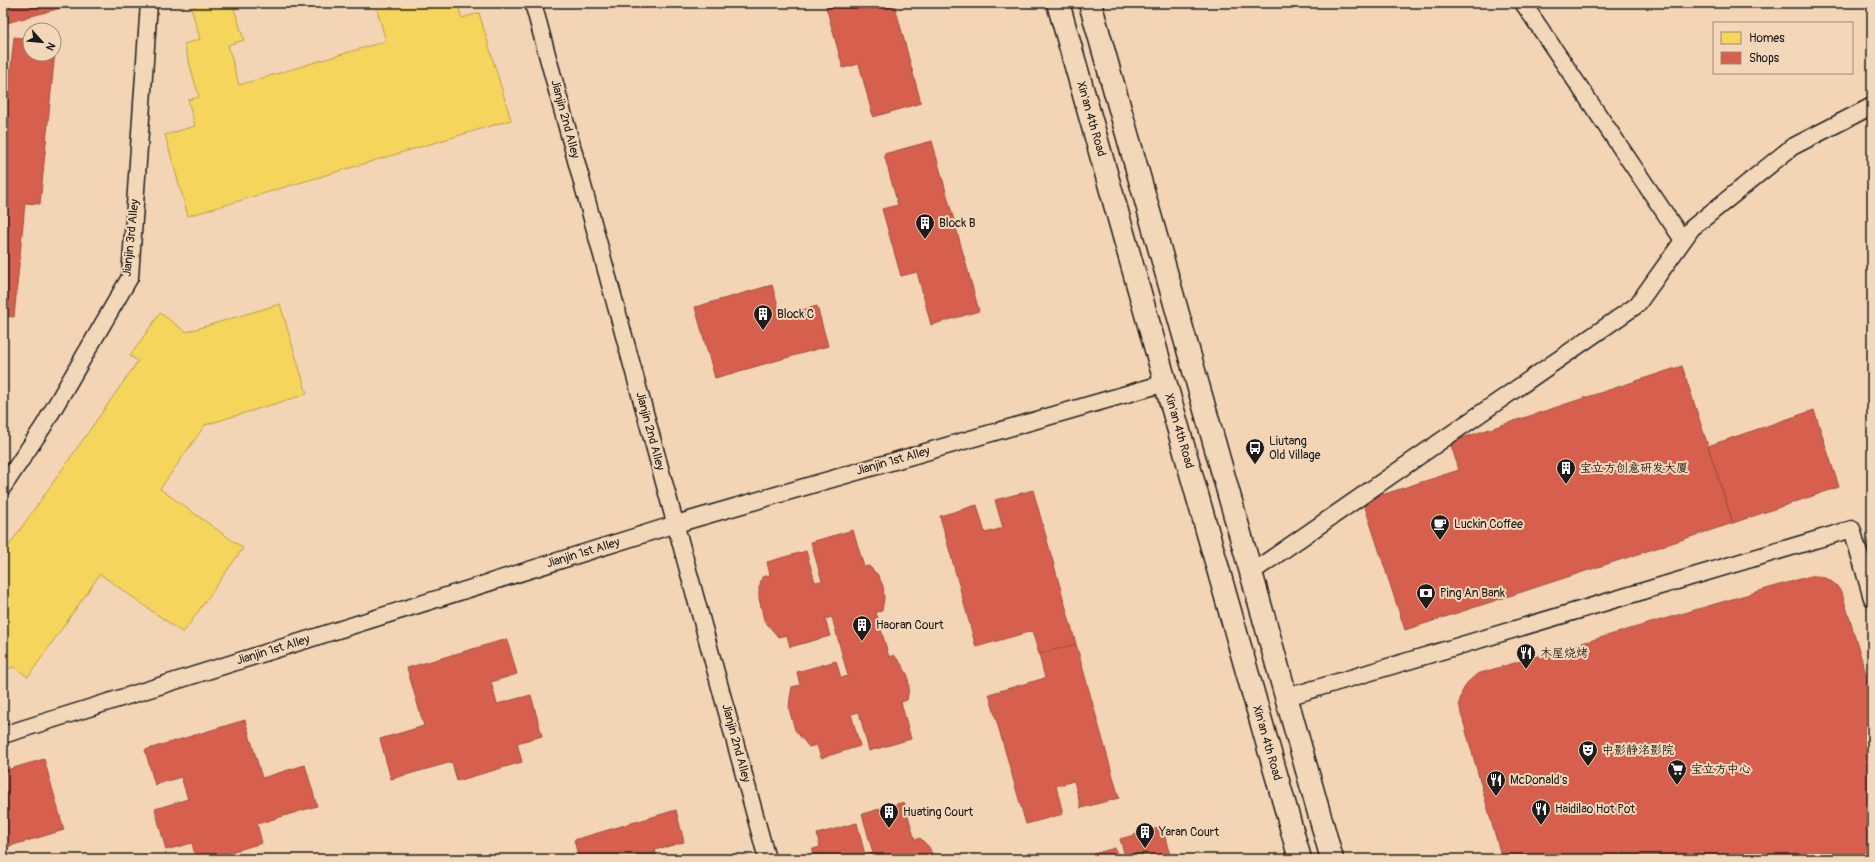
<svg xmlns="http://www.w3.org/2000/svg" width="1875" height="862" font-family="Pangolin,'LXGW WenKai TC',sans-serif">
  <rect width="100%" height="100%" fill="#f3d5b5"/>
  <filter id="ink" filterUnits="userSpaceOnUse"><feTurbulence type="fractalNoise" baseFrequency=".025" numOctaves="2"/><feDisplacementMap in="SourceGraphic" scale="8" xChannelSelector="R" yChannelSelector="G"/><feConvolveMatrix kernelMatrix="1 2 1 2 8 2 1 2 1" color-interpolation-filters="sRGB"/></filter>
  <g filter="url(#ink)">
    <g fill="#f6d55c" stroke="#b59e49">
      <path d="M204 3H248V4L234 8 244 40 228 45 239 85 386 41 375 3H457L462 18 479 13 511 120 188 216 165 135 195 126 188 100 199 97 184 44 200 39 191 8Z"/>
      <path d="M280 304 307 394 205 425 160 489 243 548 183 633 100 574 28 677 14 667 3 670V554L138 361 130 356 160 313 186 332Z"/>
    </g>
    <g fill="#d6604d" stroke="#9e4c3e">
      <path d="M3 3H75V4L3 24Z"/>
      <path d="M825 3H894L921 103 873 117 859 64 843 68Z"/>
      <path d="M14 37 30 39V54H54V41H56L40 204 25 203 14 317 3 316V143Z"/>
      <path d="M932 141 979 311 931 325 917 272 901 276 882 209 898 205 884 154Z"/>
      <path d="M772 285 781 316 817 306 828 346 715 378 695 307Z"/>
      <path d="M1682 366 1733 523 1405 630 1363 501 1459 470 1450 442Z"/>
      <path d="M1814 410 1839 487 1733 523 1708 446Z"/>
      <path d="M1033 490 1076 644 1039 654 1032 631 976 647 940 516 977 505 985 533 1003 528 995 500Z"/>
      <path d="M853 530 864 567 869 566 878 575 883 586 884 598 882 611 876 612 889 657 894 655 902 665 908 676 909 688 907 700 901 702 911 739 869 751 859 712 851 714 860 746 821 758 817 745 809 747 795 730 789 709 790 698 792 687 800 685 797 672 836 661 841 678 848 676 832 617 825 619 830 636 790 647 787 635 778 637 764 620 759 598V588L762 577 770 575 767 562 806 551 815 582 822 581 811 542Z"/>
      <path d="M1818 576 1828 579 1836 585 1842 593 1872 694V859H1502L1461 713 1459 703 1462 692 1467 683 1477 674 1807 577Z"/>
      <path d="M507 639 517 674 491 682 497 704 531 695 542 736 517 743 522 762 457 781 452 762 391 779 380 739 424 726 407 668Z"/>
      <path d="M1076 644 1119 798 1081 808 1074 781 1056 786 1063 814 1026 824 989 694 1045 678 1039 654Z"/>
      <path d="M245 720 262 778 305 765 317 806 257 824 262 843 206 859H196L192 843 166 850 155 809 188 799 181 777 155 785 145 750Z"/>
      <path d="M44 759 64 830 3 848V771Z"/>
      <path d="M904 802 915 840 920 838 929 847 934 859H810L813 849 820 847 817 834 857 823 865 855 873 853 862 814Z"/>
      <path d="M676 810 684 842 655 850 658 859H579L574 840Z"/>
      <path d="M1162 827 1171 859H1126L1120 839Z"/>
      <path d="M1115 848 1118 859H1076Z"/>
    </g>
    <g fill="none" stroke-linecap="round" stroke-linejoin="round">
      <g stroke="#1c1c1c" stroke-width="19">
        <g id="service">
          <path d="M533 3 767 859"/>
          <path d="M1523 3 1683 240"/>
          <path d="M3 487 43 427 130 277 149 3"/>
          <path d="M1252 572 1637 305 1692 228 1792 147 1872 106"/>
          <path d="M1287 697 1852 529 1872 598"/>
          <path d="M3 735 676 524 1165 383"/>
        </g>
      </g>
      <g stroke="#1c1c1c" stroke-width="25">
        <g id="primary">
          <path d="M1058 3 1300 859"/>
          <path d="M1090 3 1332 859"/>
        </g>
      </g>
      <use href="#service" stroke="#f3d7b9" stroke-width="16"/>
      <use href="#primary" stroke="#f3d7b9" stroke-width="22"/>
    </g>
  </g>
  <defs>
    <g id="building-pin" transform="scale(1)"><path d="M0 17L-7.5 6A9.5 9.5 0 1 1 7.5 6Z" fill="#1c1c1c" stroke="#f3d7b9"/><path d="M-4-6H4V6H1V3H-1V6H-4ZM-2.5-4.3h1.7v1.8h-1.7ZM.8-4.3h1.7v1.8H.8ZM-2.5-1h1.7V.8h-1.7ZM.8-1h1.7V.8H.8Z" fill="#fff"/></g>
    <g id="bus-pin" transform="scale(1)"><path d="M0 17L-7.5 6A9.5 9.5 0 1 1 7.5 6Z" fill="#1c1c1c" stroke="#f3d7b9"/><path d="M-5-6H5V4H4V6H2V4H-2V6H-4V4H-5ZM-3.5-4V0h7V-4ZM-3.5 1.2v1.5H-2V1.2ZM2 1.2v1.5H3.5V1.2Z" fill="#fff"/></g>
    <g id="cafe-pin" transform="scale(1)"><path d="M0 17L-7.5 6A9.5 9.5 0 1 1 7.5 6Z" fill="#1c1c1c" stroke="#f3d7b9"/><path d="M-5.5-4.5H6V0H3Q3 3.5 0 3.5H-2.5Q-5.5 3.5-5.5 0ZM3-3.2v2h1.7v-2ZM-6 4.5H4V6H-6Z" fill="#fff"/></g>
    <g id="bank-pin" transform="scale(1)"><path d="M0 17L-7.5 6A9.5 9.5 0 1 1 7.5 6Z" fill="#1c1c1c" stroke="#f3d7b9"/><path d="M-6-4H6V4H-6ZM0-2.3a2.3 2.3 0 1 0 0 4.6a2.3 2.3 0 1 0 0-4.6Z" fill="#fff"/></g>
    <g id="restaurant-pin" transform="scale(1)"><path d="M0 17L-7.5 6A9.5 9.5 0 1 1 7.5 6Z" fill="#1c1c1c" stroke="#f3d7b9"/><path d="M-5-6h1v4h1v-4h1v4h1v-4h1v5L-1.5 .5V6h-2V.5L-5-1ZM5-6V6H3V1.5H1.5Q1.5-4 5-6Z" fill="#fff"/></g>
    <g id="theatre-pin" transform="scale(1)"><path d="M0 17L-7.5 6A9.5 9.5 0 1 1 7.5 6Z" fill="#1c1c1c" stroke="#f3d7b9"/><path d="M-5-5.5Q0-4 5-5.5V0Q5 5 0 6Q-5 5-5 0ZM-3.3-2.5H-1v1.5H-3.3ZM1-2.5H3.3v1.5H1ZM-2.8 1Q0 5.5 2.8 1Z" fill="#fff"/></g>
    <g id="supermarket-pin" transform="scale(1)"><path d="M0 17L-7.5 6A9.5 9.5 0 1 1 7.5 6Z" fill="#1c1c1c" stroke="#f3d7b9"/><path d="M-6-5.5h2.5l.6 2H6L4.5 2H-2.5L-4.4-4H-6ZM-1.5 3.2a1.3 1.3 0 1 0 .1 0ZM3 3.2a1.3 1.3 0 1 0 .1 0Z" fill="#fff"/></g>
  </defs>
  <g fill-rule="evenodd">
    <use href="#building-pin" x="925" y="223"/>
    <use href="#building-pin" x="763" y="314"/>
    <use href="#bus-pin" x="1255" y="448"/>
    <use href="#building-pin" x="1566" y="468"/>
    <use href="#cafe-pin" x="1440" y="524"/>
    <use href="#bank-pin" x="1426" y="593"/>
    <use href="#building-pin" x="862" y="625"/>
    <use href="#restaurant-pin" x="1526" y="653"/>
    <use href="#theatre-pin" x="1588" y="750"/>
    <use href="#supermarket-pin" x="1677" y="769"/>
    <use href="#restaurant-pin" x="1496" y="780"/>
    <use href="#restaurant-pin" x="1541" y="809"/>
    <use href="#building-pin" x="889" y="812"/>
    <use href="#building-pin" x="1145" y="832"/>
  </g>
  <g text-anchor="middle" dominant-baseline="central" stroke-width="4" stroke-linejoin="round" paint-order="stroke">
    <g font-size="12" fill="#1c1c1c" stroke="#f3d7b9">
      <text transform="translate(565 119) rotate(75)">Jianjin 2nd Alley</text>
      <text transform="translate(1091 119) rotate(74)">Xin'an 4th Road</text>
      <text transform="translate(131 238) rotate(-84)">Jianjin 3rd Alley</text>
      <text transform="translate(650 431) rotate(75)">Jianjin 2nd Alley</text>
      <text transform="translate(1179 431) rotate(74)">Xin'an 4th Road</text>
      <text transform="translate(893 461) rotate(-16)">Jianjin 1st Alley</text>
      <text transform="translate(583 553) rotate(-17)">Jianjin 1st Alley</text>
      <text transform="translate(273 650) rotate(-17)">Jianjin 1st Alley</text>
      <text transform="translate(736 743) rotate(75)">Jianjin 2nd Alley</text>
      <text transform="translate(1267 743) rotate(74)">Xin'an 4th Road</text>
    </g>
    <g font-size="12" fill="#1c1c1c" stroke="#f3d7b9" text-anchor="start">
      <text x="939" y="223">Block B</text>
      <text x="777" y="314">Block C</text>
      <text x="1269" y="441">Liutang<tspan x="1269" dy="14">Old Village</tspan></text>
      <text x="1580" y="468">宝立方创意研发大厦</text>
      <text x="1454" y="524">Luckin Coffee</text>
      <text x="1440" y="593">Ping An Bank</text>
      <text x="876" y="625">Haoran Court</text>
      <text x="1540" y="653">木屋烧烤</text>
      <text x="1602" y="750">中影静洺影院</text>
      <text x="1691" y="769">宝立方中心</text>
      <text x="1510" y="780">McDonald's</text>
      <text x="1555" y="809">Haidilao Hot Pot</text>
      <text x="903" y="812">Huating Court</text>
      <text x="1159" y="832">Yaran Court</text>
    </g>
  </g>
  <rect width="1875" height="862" fill="none" stroke="#f3d7b9" stroke-width="16"/>
  <rect x="8" y="8" width="1859" height="846" fill="none" stroke="#1c1c1c" stroke-width="1.5" filter="url(#ink)"/>
  <rect x="1713" y="22" width="140" height="52" fill="#f3d7b9" stroke="#9d8c7a"/>
  <rect x="1721" y="32" width="20" height="12" fill="#f6d55c" stroke="#9d8c7a"/>
  <text x="1749" y="42" font-size="12" fill="#1c1c1c">Homes</text>
  <rect x="1721" y="52" width="20" height="12" fill="#d6604d" stroke="#9d8c7a"/>
  <text x="1749" y="62" font-size="12" fill="#1c1c1c">Shops</text>
  <g transform="translate(42 42) rotate(117)"><circle r="19" fill="#f3d7b9" stroke="#9d8c7a"/>
  <path d="M0-3L7 15L0 10L-7 15Z" fill="#1c1c1c"/>
  <text y="-6" font-size="11" font-weight="bold" text-anchor="middle" fill="#1c1c1c">N</text>
  </g>
</svg>
